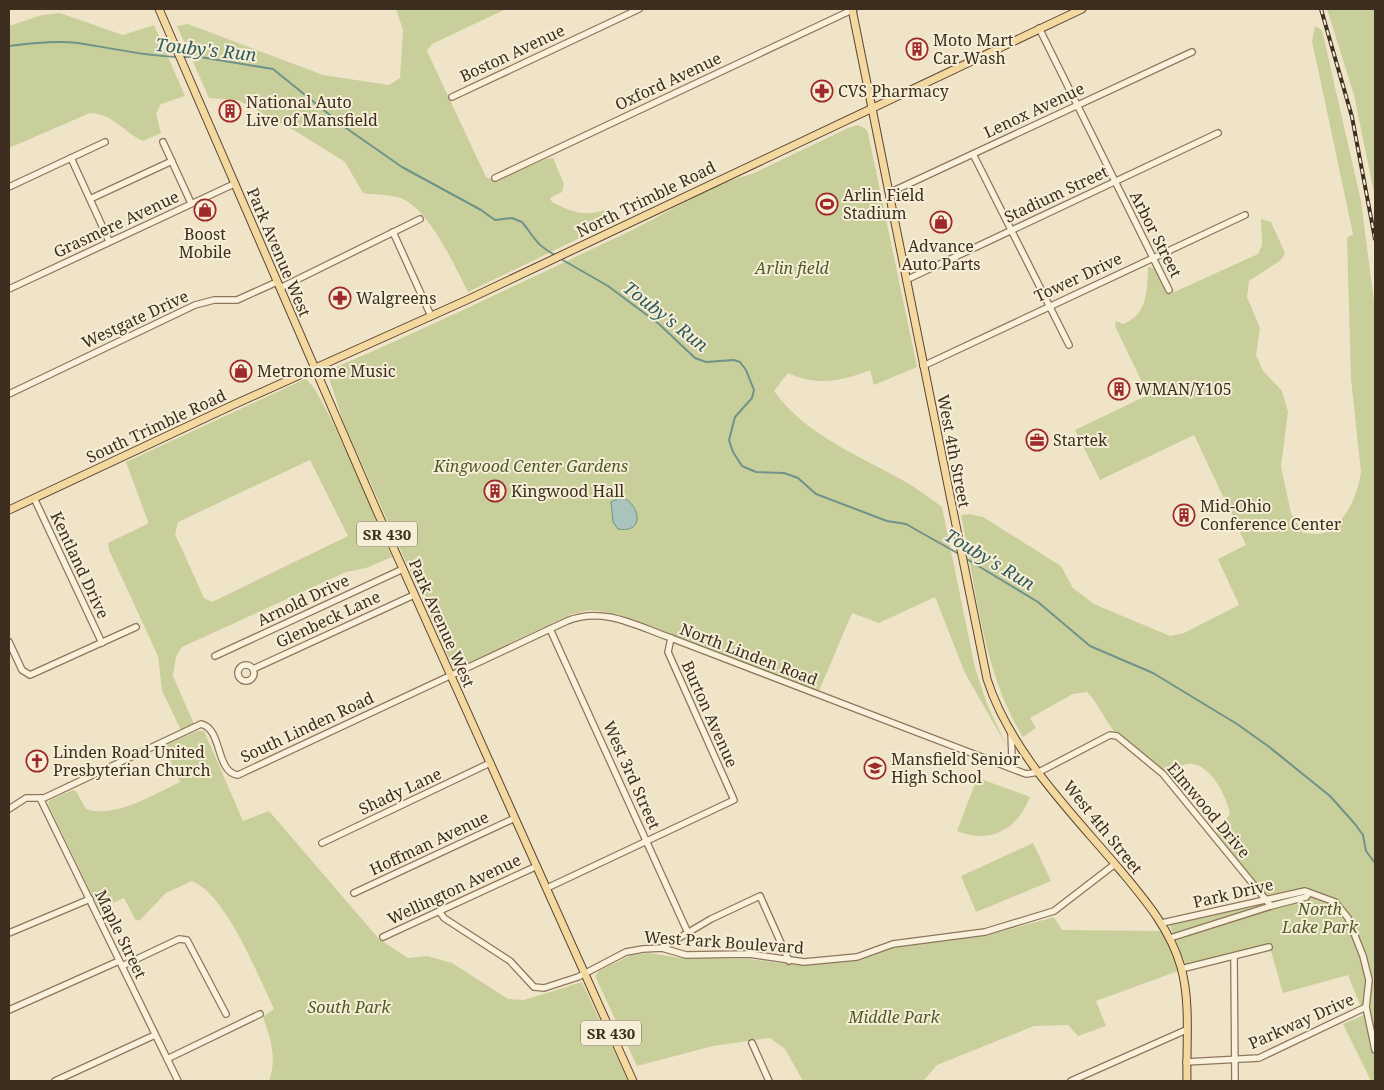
<svg xmlns="http://www.w3.org/2000/svg" width="1384" height="1090" font-family="'Noto Serif',serif">
  <rect width="100%" height="100%" fill="#f0e4c8"/>
  <g fill="#c9cf9b" fill-rule="evenodd">
    <path d="M396 9H506L432 44 427 51 486 177 496 181 546 159 553 158 564 184 562 192 550 198 552 202C575 213 583 217 609 209L615 212V221L468 292C454 265 432 215 405 200 394 194 375 195 363 193L345 162 297 132 238 100 209 98 177 26 188 24 323 75 389 85 400 78 403 30Z"/>
    <path d="M1327 9H1375V198L1354 95Z"/>
    <path d="M60 13 123 35 154 25 185 96 161 104 156 114 161 133 143 141C123 132 114 114 90 113L9 148V26L42 15Z"/>
    <path d="M1315 26 1322 30 1361 201 1375 309V1081H1371L1343 1024 1364 1015 1348 975 1283 993 1269 944 1186 965 1171 929 1169 919 1268 897 1216 832 1230 814C1227 796 1207 756 1183 765 1177 767 1174 774 1167 775 1148 761 1125 747 1111 727 1102 715 1098 703 1087 692L1073 694 1030 718 1036 728 1023 737C983 673 976 588 961 515L969 514 983 517 1061 566 1073 588 1094 604 1170 636 1184 633 1239 605 1218 559 1246 545 1194 435 1100 480 1075 430 1148 395 1115 326 1116 321 1123 324C1148 315 1147 289 1148 267L1155 268 1167 293 1170 294 1258 254 1262 245 1261 219 1271 222 1285 253 1281 260 1249 281 1247 297 1260 328 1256 355 1263 371 1282 391 1288 412 1281 467 1291 513 1303 533C1309 533 1317 535 1323 533 1345 526 1358 494 1361 472L1351 379 1347 238 1353 234 1312 41Z"/>
    <path d="M858 125 866 129 868 133 917 367 874 385 870 370C841 382 816 386 788 373L774 391C807 437 863 457 911 485 922 492 932 500 942 507L975 668 987 704 1007 747 965 673 935 597 879 623 852 613 819 691 617 614 590 610 572 614 454 669 344 424 329 378 330 372 334 368C433 325 531 278 628 232 668 213 709 185 752 174L848 128Z"/>
    <path d="M305 379C321 383 381 533 392 557L366 568 346 572 182 647 176 657 173 676 194 724 181 730 162 691 158 656 109 550 108 543 147 524 148 522 126 462ZM310 460 348 536 212 602 204 598 175 534 178 522Z"/>
    <path d="M197 731H204L243 821 269 811 379 939 408 958 427 956 452 963 508 999 524 1000 582 982 628 1081H269C277 1058 271 1040 263 1017L274 1009C257 974 227 896 192 881L166 893 139 921 135 919 124 898 99 909 48 804 50 800 73 790 76 791 86 809C114 819 155 794 180 782L164 746Z"/>
    <path d="M981 779 1030 797C1018 829 990 845 957 831L976 781Z"/>
    <path d="M1033 843 1051 881 976 912 961 876Z"/>
    <path d="M1054 917 1062 930 1162 931 1178 971 1096 1001 1106 1026 1078 1036 1068 1025 1034 1026 937 1065 925 1079 920 1081H803L785 1049 770 1038 713 1046 637 1066 595 976 599 971 631 955 649 953 681 958 749 959 796 965 855 961 894 947 985 936Z"/>
  </g>
  <path fill="#a9c4bc" stroke="#6f938a" d="M621 497C640 503 646 534 618 529L613 522 611 502Z"/>
  <g fill="none" stroke-linecap="round" stroke-linejoin="round">
    <g stroke="#6f938a" stroke-width="2">
      <path d="M9 46C31 43 56 40 78 43 112 48 143 56 177 57"/>
      <path d="M182 57H200L273 69 346 128 402 167 481 210 495 220 512 218 522 222C535 238 535 244 555 255"/>
      <path d="M561 259 608 286 659 324 695 358 706 362 734 360 740 362 746 370 754 390 752 398 735 417 729 440 733 452 742 466 756 472 784 473 798 478 816 494 887 521 906 524 959 554"/>
      <path d="M965 558 1038 602 1090 646 1153 673 1237 724 1268 746 1330 796 1355 824 1363 835 1366 851 1375 863"/>
    </g>
    <g stroke="#8d765c" stroke-width="8">
      <g id="minor">
        <path d="M1039 28 1169 290"/>
        <path d="M452 97 639 9"/>
        <path d="M163 142 191 203"/>
        <path d="M973 154 1069 345"/>
        <path d="M71 158 109 241"/>
        <path d="M495 178 854 9"/>
        <path d="M9 187 105 142"/>
        <path d="M889 193 1192 52"/>
        <path d="M90 199 172 161"/>
        <path d="M393 232 431 316"/>
        <path d="M906 280 1218 133"/>
        <path d="M280 288 420 219"/>
        <path d="M9 289 234 184"/>
        <path d="M923 366 1245 215"/>
        <path d="M9 394 195 305 214 300H237L277 282"/>
        <path d="M34 498 102 643"/>
        <path d="M550 629 688 933"/>
        <path d="M9 642 22 670 30 675 136 627"/>
        <path d="M215 656 403 569"/>
        <circle cx="246" cy="673" r="8"/>
        <path d="M253 669 414 595"/>
        <path d="M997 763 1006 761 1012 756 1011 733"/>
        <path d="M40 798 178 1081"/>
        <path d="M9 809 26 798H44L201 724C223 729 215 772 238 775L567 621C603 606 637 626 671 638L1026 774 1039 772 1110 735 1117 736 1163 774 1271 906"/>
        <path d="M322 843 490 763"/>
        <path d="M547 888 734 800 668 652 671 638"/>
        <path d="M354 893 515 818"/>
        <path d="M439 911 444 918 510 961 534 987 544 988 578 977 626 952 643 949 662 948 686 955 749 954 804 962 857 957 893 944 985 932 1054 911 1115 864"/>
        <path d="M1162 923 1305 891 1335 902 1348 918 1363 956 1369 980 1366 1007 1375 1050"/>
        <path d="M9 933 90 899"/>
        <path d="M383 937 537 866"/>
        <path d="M1170 938 1271 906 1306 897 1309 893"/>
        <path d="M662 948 711 919 760 896 789 961"/>
        <path d="M1234 956 1235 1081"/>
        <path d="M122 966 179 939 187 940 226 1014"/>
        <path d="M1181 969 1269 947"/>
        <path d="M9 1010 119 961"/>
        <path d="M752 1043 769 1081"/>
        <path d="M167 1059 260 1014"/>
        <path d="M1186 1062 1259 1058 1366 1007"/>
        <path d="M55 1081 155 1035"/>
        <path d="M1071 1081 1186 1030"/>
      </g>
    </g>
    <g stroke="#5b4430" stroke-width="9">
      <g id="major">
        <path d="M159 9 376 509 633 1081"/>
        <path d="M852 9 987 679C1010 752 1073 814 1121 871 1146 901 1170 929 1181 967 1191 1003 1186 1045 1187 1081"/>
        <path d="M9 510 233 405 469 299 1082 9"/>
      </g>
    </g>
    <use href="#minor" stroke="#faf1dc" stroke-width="5.5"/>
    <use href="#major" stroke="#f3d9a0" stroke-width="7"/>
    <g stroke="#3d2e20" stroke-width="4">
      <path id="rail" d="M1321 9 1352 117 1375 239"/>
    </g>
    <use href="#rail" stroke="#f7eed8" stroke-width="2" stroke-dasharray="5.5" stroke-linecap="butt"/>
  </g>
  <defs>
    <g id="building-ring" transform="scale(1.125)"><circle r="9.5" fill="#f7eed8" stroke="#9e2a2b" stroke-width="1.5"/><path d="M-4-6H4V6H1V3H-1V6H-4ZM-2.5-4.3h1.7v1.8h-1.7ZM.8-4.3h1.7v1.8H.8ZM-2.5-1h1.7V.8h-1.7ZM.8-1h1.7V.8H.8Z" fill="#9e2a2b"/></g>
    <g id="pharmacy-ring" transform="scale(1.125)"><circle r="9.5" fill="#f7eed8" stroke="#9e2a2b" stroke-width="1.5"/><path d="M-2-6h4v4h4v4h-4v4h-4v-4h-4v-4h4Z" fill="#9e2a2b"/></g>
    <g id="stadium-ring" transform="scale(1.125)"><circle r="9.5" fill="#f7eed8" stroke="#9e2a2b" stroke-width="1.5"/><path d="M0-5a6.5 5 0 1 0 0 10a6.5 5 0 1 0 0-10ZM-3.5-1.8h7v3.6h-7Z" fill="#9e2a2b"/></g>
    <g id="shop-ring" transform="scale(1.125)"><circle r="9.5" fill="#f7eed8" stroke="#9e2a2b" stroke-width="1.5"/><path d="M-5-2.5h2.3a2.7 3.5 0 0 1 5.4 0H5L5.5 6h-11ZM-1.5-2.5h3a1.5 2.3 0 0 0-3 0Z" fill="#9e2a2b"/></g>
    <g id="office-ring" transform="scale(1.125)"><circle r="9.5" fill="#f7eed8" stroke="#9e2a2b" stroke-width="1.5"/><path d="M-6-3h4V-5.5h4V-3h4V5H-6ZM-1-4.5V-3h2v-1.5ZM-6 0V1H6V0Z" fill="#9e2a2b"/></g>
    <g id="church-ring" transform="scale(1.125)"><circle r="9.5" fill="#f7eed8" stroke="#9e2a2b" stroke-width="1.5"/><path d="M-1.2-6h2.4v3.5h3.3v2.4h-3.3V6h-2.4V-.1h-3.3v-2.4h3.3Z" fill="#9e2a2b"/></g>
    <g id="school-ring" transform="scale(1.125)"><circle r="9.5" fill="#f7eed8" stroke="#9e2a2b" stroke-width="1.5"/><path d="M0-5L7-2L0 1L-7-2ZM-4 1L0 2.5L4 1V4Q0 6-4 4Z" fill="#9e2a2b"/></g>
  </defs>
  <g fill-rule="evenodd">
    <use href="#building-ring" x="917" y="49"/>
    <use href="#pharmacy-ring" x="822" y="91"/>
    <use href="#building-ring" x="230" y="111"/>
    <use href="#stadium-ring" x="827" y="204"/>
    <use href="#shop-ring" x="205" y="210"/>
    <use href="#shop-ring" x="941" y="222"/>
    <use href="#pharmacy-ring" x="340" y="298"/>
    <use href="#shop-ring" x="241" y="371"/>
    <use href="#building-ring" x="1119" y="389"/>
    <use href="#office-ring" x="1037" y="440"/>
    <use href="#building-ring" x="495" y="491"/>
    <use href="#building-ring" x="1184" y="515"/>
    <use href="#church-ring" x="37" y="761"/>
    <use href="#school-ring" x="875" y="768"/>
  </g>
  <g text-anchor="middle" dominant-baseline="central" stroke-width="4" stroke-linejoin="round" paint-order="stroke">
    <g fill="#f7eed8" stroke="#756857" stroke-width="1">
      <rect x="357" y="521.5" width="60" height="25" rx="4"/>
      <rect x="581" y="1020.5" width="60" height="25" rx="4"/>
    </g>
    <g font-size="15" font-weight="bold" fill="#3d2e20">
      <text x="387" y="534">SR 430</text>
      <text x="611" y="1033">SR 430</text>
    </g>
    <g font-size="16" fill="#3d2e20" stroke="#f7eed8" text-anchor="start">
      <text x="933" y="40">Moto Mart<tspan x="933" dy="18">Car Wash</tspan></text>
      <text x="838" y="91">CVS Pharmacy</text>
      <text x="246" y="102">National Auto<tspan x="246" dy="18">Live of Mansfield</tspan></text>
      <text x="843" y="195">Arlin Field<tspan x="843" dy="18">Stadium</tspan></text>
      <text x="205" y="234" text-anchor="middle">Boost<tspan x="205" dy="18">Mobile</tspan></text>
      <text x="941" y="246" text-anchor="middle">Advance<tspan x="941" dy="18">Auto Parts</tspan></text>
      <text x="356" y="298">Walgreens</text>
      <text x="257" y="371">Metronome Music</text>
      <text x="1135" y="389">WMAN/Y105</text>
      <text x="1053" y="440">Startek</text>
      <text x="511" y="491">Kingwood Hall</text>
      <text x="1200" y="506">Mid-Ohio<tspan x="1200" dy="18">Conference Center</tspan></text>
      <text x="53" y="752">Linden Road United<tspan x="53" dy="18">Presbyterian Church</tspan></text>
      <text x="891" y="759">Mansfield Senior<tspan x="891" dy="18">High School</tspan></text>
    </g>
    <g font-size="16" fill="#3d2e20" stroke="#f7eed8">
      <text transform="translate(512 53) rotate(-25)">Boston Avenue</text>
      <text transform="translate(668 81) rotate(-25)">Oxford Avenue</text>
      <text transform="translate(1034 110) rotate(-25)">Lenox Avenue</text>
      <text transform="translate(1056 194) rotate(-25)">Stadium Street</text>
      <text transform="translate(646 199) rotate(-26)">North Trimble Road</text>
      <text transform="translate(116 224) rotate(-25)">Grasmere Avenue</text>
      <text transform="translate(1156 234) rotate(63)">Arbor Street</text>
      <text transform="translate(279 252) rotate(67)">Park Avenue West</text>
      <text transform="translate(1078 277) rotate(-25)">Tower Drive</text>
      <text transform="translate(135 319) rotate(-25)">Westgate Drive</text>
      <text transform="translate(156 426) rotate(-25)">South Trimble Road</text>
      <text transform="translate(954 451) rotate(79)">West 4th Street</text>
      <text transform="translate(80 565) rotate(65)">Kentland Drive</text>
      <text transform="translate(303 600) rotate(-25)">Arnold Drive</text>
      <text transform="translate(328 619) rotate(-25)">Glenbeck Lane</text>
      <text transform="translate(442 623) rotate(66)">Park Avenue West</text>
      <text transform="translate(749 654) rotate(21)">North Linden Road</text>
      <text transform="translate(710 714) rotate(66)">Burton Avenue</text>
      <text transform="translate(307 727) rotate(-25)">South Linden Road</text>
      <text transform="translate(632 775) rotate(66)">West 3rd Street</text>
      <text transform="translate(400 791) rotate(-25)">Shady Lane</text>
      <text transform="translate(1209 810) rotate(50)">Elmwood Drive</text>
      <text transform="translate(1103 827) rotate(51)">West 4th Street</text>
      <text transform="translate(429 843) rotate(-25)">Hoffman Avenue</text>
      <text transform="translate(454 889) rotate(-25)">Wellington Avenue</text>
      <text transform="translate(1233 893) rotate(-13)">Park Drive</text>
      <text transform="translate(121 934) rotate(64)">Maple Street</text>
      <text transform="translate(724 942) rotate(4)">West Park Boulevard</text>
      <text transform="translate(1301 1021) rotate(-24)">Parkway Drive</text>
    </g>
    <g font-size="16" font-style="italic" fill="#4d5a26" stroke="#f7eed8">
      <text x="792" y="268">Arlin field</text>
      <text x="531" y="466">Kingwood Center Gardens</text>
      <text x="1320" y="909">North<tspan x="1320" dy="18">Lake Park</tspan></text>
      <text x="349" y="1007">South Park</text>
      <text x="894" y="1017">Middle Park</text>
    </g>
    <g font-size="18" font-style="italic" fill="#2f5d5a" stroke="#f7eed8">
      <text transform="translate(206 49) rotate(6)">Touby's Run</text>
      <text transform="translate(666 316) rotate(38)">Touby's Run</text>
      <text transform="translate(990 559) rotate(31)">Touby's Run</text>
    </g>
  </g>
  <rect width="1384" height="1090" fill="none" stroke="#3d2e20" stroke-width="20"/>
</svg>
